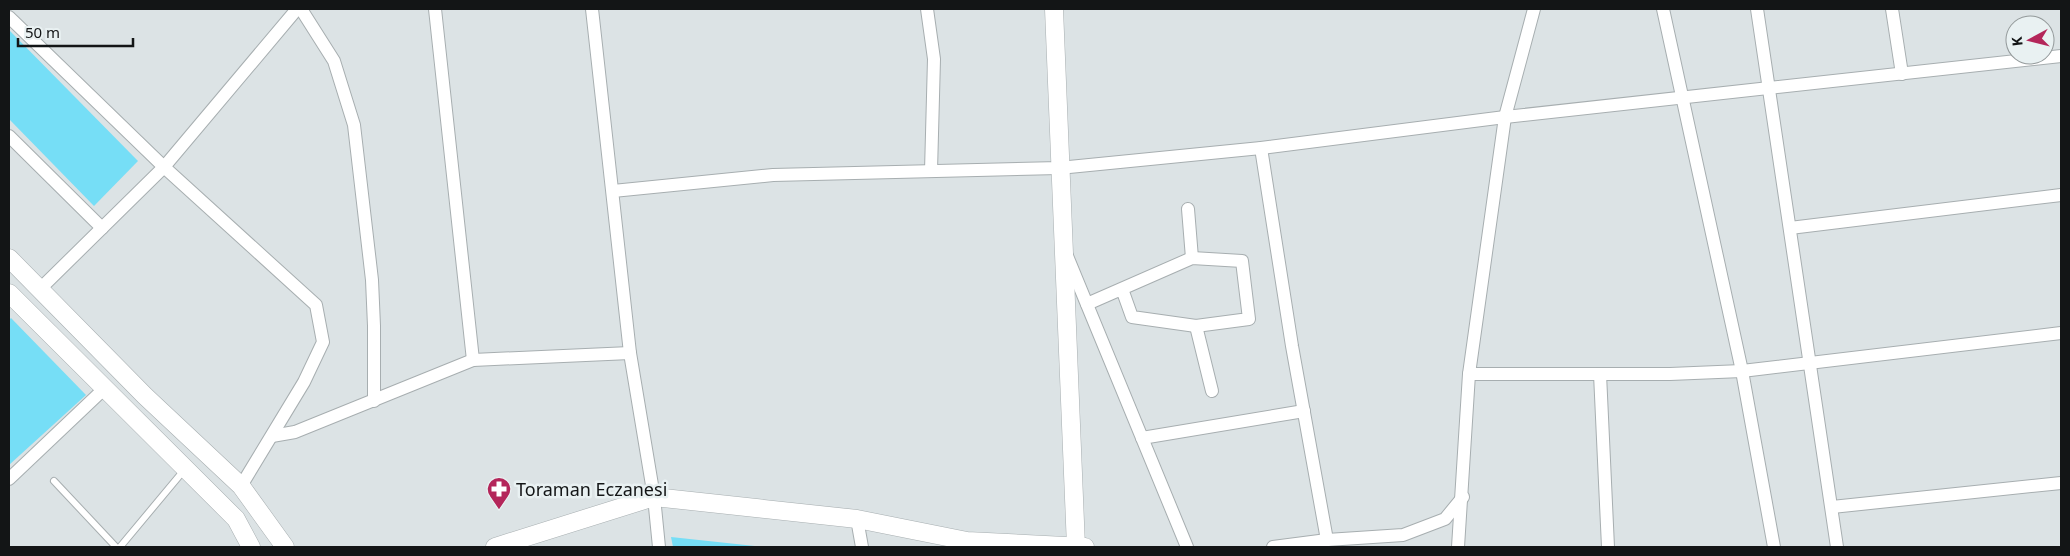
<svg xmlns="http://www.w3.org/2000/svg" width="2070" height="556" font-family="'Noto Sans',sans-serif">
  <rect width="100%" height="100%" fill="#dce3e5"/>
  <g fill="#76def6">
    <path d="M9 30 138 161 94 206 9 119Z"/>
    <path d="M11 318 86 395 9 465V320Z"/>
    <path d="M671 537 764 547H673Z"/>
  </g>
  <g fill="none" stroke-linecap="round" stroke-linejoin="round">
    <g stroke="#a7aeb0" stroke-width="8">
      <g id="lane">
        <path d="M54 481 116 547"/>
        <path d="M120 547 185 469"/>
      </g>
    </g>
    <g stroke="#a7aeb0" stroke-width="14">
      <g id="street">
        <path d="M301 9 334 61 354 125 372 280 374 326V401"/>
        <path d="M435 9 473 360"/>
        <path d="M592 9 630 353 654 497 659 547"/>
        <path d="M927 9 934 59 931 171"/>
        <path d="M1663 9 1742 371 1774 547"/>
        <path d="M1757 9 1837 547"/>
        <path d="M1892 9 1902 74"/>
        <path d="M9 17 164 167 316 305 323 342 304 382 241 486"/>
        <path d="M9 136 102 228"/>
        <path d="M1261 148 1292 346 1327 540"/>
        <path d="M613 191 773 175 1059 168 1261 148 1505 117 2061 56"/>
        <path d="M1188 209 1192 258"/>
        <path d="M1790 228 2061 195"/>
        <path d="M1067 256 1187 547"/>
        <path d="M40 289 164 167 297 9"/>
        <path d="M1087 304 1192 258 1242 261 1249 319 1196 326 1132 317 1122 289"/>
        <path d="M1196 326 1212 391"/>
        <path d="M1469 374H1670L1742 371 2061 333"/>
        <path d="M1600 374 1608 547"/>
        <path d="M272 436 295 432 473 360 630 353"/>
        <path d="M1142 438 1304 411"/>
        <path d="M9 479 106 387"/>
        <path d="M1832 507 2061 483"/>
        <path d="M857 519 862 547"/>
        <path d="M1273 547 1327 540 1403 535 1445 519 1463 497"/>
        <path d="M1458 547 1469 374 1505 117 1534 9"/>
      </g>
    </g>
    <g stroke="#a7aeb0" stroke-width="19">
      <g id="secondary">
        <path d="M1054 9 1076 547"/>
        <path d="M9 258 145 396 241 486 285 547"/>
        <path d="M9 293 236 519 251 547"/>
        <path d="M495 547 654 497 857 519 967 541 1085 547"/>
      </g>
    </g>
    <path stroke="#888d8e" stroke-width="2.5" stroke-dasharray="4 4" stroke-linecap="butt" d="M729 546V547"/>
    <use href="#lane" stroke="#fff" stroke-width="6"/>
    <use href="#street" stroke="#fff" stroke-width="12"/>
    <use href="#secondary" stroke="#fff" stroke-width="18"/>
  </g>
  <defs>
    <g id="pharmacy-pin" transform="scale(1.25)"><path d="M0 17L-7.5 6A9.5 9.5 0 1 1 7.5 6Z" fill="#b4265a" stroke="#e9f1f2"/><path d="M-2-6h4v4h4v4h-4v4h-4v-4h-4v-4h4Z" fill="#fff"/></g>
  </defs>
  <g fill-rule="evenodd">
    <use href="#pharmacy-pin" x="499" y="489"/>
  </g>
  <g text-anchor="middle" dominant-baseline="central" stroke-width="5" stroke-linejoin="round" paint-order="stroke">
    <g font-size="18" fill="#131516" stroke="#e9f1f2" text-anchor="start">
      <text x="516" y="489">Toraman Eczanesi</text>
    </g>
  </g>
  <rect width="2070" height="556" fill="none" stroke="#131516" stroke-width="20"/>
  <g transform="translate(2030 40) rotate(263)"><circle r="24" fill="#e9f1f2" stroke="#93999a"/>
  <path d="M0-4L9 19L0 12L-9 19Z" fill="#b4265a"/>
  <text y="-8" font-size="14" font-weight="bold" text-anchor="middle" fill="#131516">K</text>
  </g>
  <path d="M18 38v8h115v-8" fill="none" stroke="#131516" stroke-width="2.5"/>
  <text x="25" y="38" font-size="15" fill="#131516" stroke="#e9f1f2" stroke-width="4" paint-order="stroke">50 m</text>
</svg>
